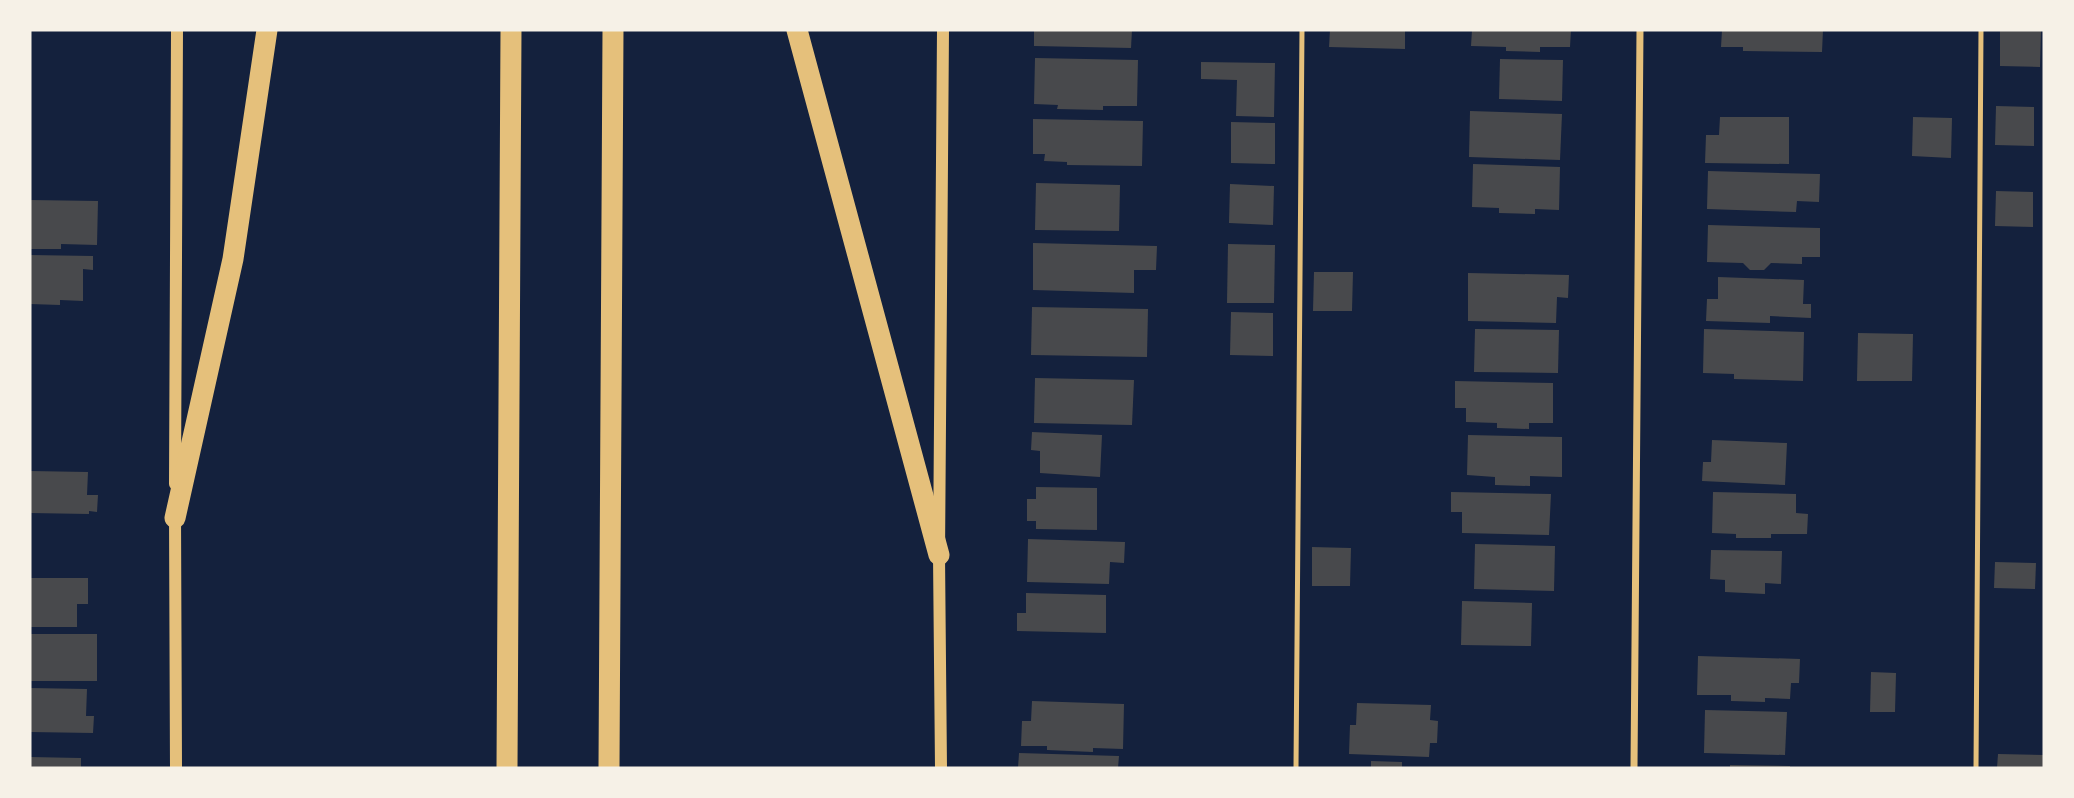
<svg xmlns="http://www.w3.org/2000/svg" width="2074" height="798" font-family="'Zilla Slab',serif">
  <rect width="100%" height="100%" fill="#14213d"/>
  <g fill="#48494c">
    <path d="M1034 30H1132L1131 48 1034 46Z"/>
    <path d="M1330 30H1405V49L1329 47Z"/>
    <path d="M1472 30H1571L1570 47H1540V52L1506 51V47L1471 46Z"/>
    <path d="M1722 30H1823L1822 52 1743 51V47H1721Z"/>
    <path d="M2000 30H2041L2040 67 2000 66Z"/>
    <path d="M1035 58 1138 60 1137 106H1103V110L1057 109 1058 105 1034 104Z"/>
    <path d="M1500 59 1563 60 1562 101 1499 99Z"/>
    <path d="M1201 62 1275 63 1274 117 1236 116 1237 80 1201 79Z"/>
    <path d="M1996 106 2034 107V146L1995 145Z"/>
    <path d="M1470 111 1562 114 1560 160 1469 157Z"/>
    <path d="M1720 117H1789V164L1705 163 1706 135H1719Z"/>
    <path d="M1913 117 1952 118 1951 158 1912 156Z"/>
    <path d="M1033 119 1143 121 1142 166 1067 165V162L1044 161 1045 154H1033Z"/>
    <path d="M1231 122 1275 123V164L1231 163Z"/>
    <path d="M1473 164 1560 167 1559 210 1535 209V214L1499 213V208L1472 207Z"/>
    <path d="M1708 171 1820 174 1819 202 1797 201 1796 212 1707 209Z"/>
    <path d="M1036 183 1120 185 1119 231 1035 230Z"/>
    <path d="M1230 184 1274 186 1273 225 1229 223Z"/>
    <path d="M1996 191 2033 192V227L1995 226Z"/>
    <path d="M30 200 98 201 97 245 61 244V249H30Z"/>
    <path d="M1708 225 1820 228V257H1802V264L1771 263 1764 270H1750L1743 263 1707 262Z"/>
    <path d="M1033 243 1157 246 1156 270H1134V293L1033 290Z"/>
    <path d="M1228 244 1275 245 1274 303H1227Z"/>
    <path d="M30 255 93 256V270L83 269V301L60 300V305L30 304Z"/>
    <path d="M1314 272H1353L1352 311H1313Z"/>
    <path d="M1468 273 1569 275 1568 298 1557 297 1556 323 1468 321Z"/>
    <path d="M1718 277 1804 280 1803 304H1811V318L1770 316V323L1706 321 1707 299H1718Z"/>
    <path d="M1032 307 1148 309 1147 357 1031 355Z"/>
    <path d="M1231 312 1273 313V356L1230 355Z"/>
    <path d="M1475 329 1559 330 1558 373 1474 372Z"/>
    <path d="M1704 329 1804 332 1803 381 1734 379V374L1703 373Z"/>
    <path d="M1858 333 1913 334 1912 381H1857Z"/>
    <path d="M1035 378 1134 380 1132 425 1034 423Z"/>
    <path d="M1455 381 1553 383V423H1529V429L1497 428V423L1466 422V408H1455Z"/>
    <path d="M1032 432 1102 435 1100 477 1040 473V451L1031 450Z"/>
    <path d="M1468 435 1562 437V477L1530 476V486L1495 485V477L1467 475Z"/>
    <path d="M1712 440 1787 443 1785 485 1702 481 1703 462H1711Z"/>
    <path d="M30 471 88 472 87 495H98L97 512 89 511V514L30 513Z"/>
    <path d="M1036 487 1097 488V530L1036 529V521H1027V499H1036Z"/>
    <path d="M1451 492 1551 494 1549 535 1462 533V512H1451Z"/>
    <path d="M1713 492 1796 494V513L1808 514 1807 534H1771V538H1736V534L1712 533Z"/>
    <path d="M1028 539 1125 542 1124 563 1110 562 1109 584 1027 582Z"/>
    <path d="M1475 544 1555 546 1554 591 1474 589Z"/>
    <path d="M1312 547 1351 548 1350 586H1312Z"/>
    <path d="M1711 550 1782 551 1781 584 1765 583V594L1725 592V580L1710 579Z"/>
    <path d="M1995 562 2036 563 2035 589 1994 588Z"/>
    <path d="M30 578H88V604H77V627H30Z"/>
    <path d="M1026 593 1106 595V633L1017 631V613H1026Z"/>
    <path d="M1462 601 1532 603 1531 646 1461 645Z"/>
    <rect x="30" y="634" width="67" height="47"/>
    <path d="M1698 656 1800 659 1799 683H1791L1790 699 1765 698V702L1731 701V695H1697Z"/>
    <path d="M1871 672 1896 673 1895 712H1870Z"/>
    <path d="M30 688 87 689 86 716H94L93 733 30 732Z"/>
    <path d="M1032 701 1124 704 1123 749 1093 748V752L1047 750V746H1021L1022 721H1031Z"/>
    <path d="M1357 703 1431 705 1430 720 1438 721 1437 743H1430L1429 757 1349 754 1350 725H1356Z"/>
    <path d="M1705 710 1787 712 1785 755 1704 753Z"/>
    <path d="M1019 753 1119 756 1118 768H1018Z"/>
    <path d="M1998 754 2044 755V768H1997Z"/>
    <path d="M30 757 81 758V768H30Z"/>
    <path d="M1371 761 1402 762V768H1371Z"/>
    <path d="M1730 765 1790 766V768H1730Z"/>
  </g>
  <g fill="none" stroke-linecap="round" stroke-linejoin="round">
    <g stroke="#e5c07b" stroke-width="5">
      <path d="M1296 768 1302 30"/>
      <path d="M1976 768 1981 30"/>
    </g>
    <path stroke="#e5c07b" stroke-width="7" d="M1634 768 1640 30"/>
    <g stroke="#e5c07b" stroke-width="12">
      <path d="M175 484 177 30"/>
      <path d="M175 513 176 768"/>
      <path d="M941 768 939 555 943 30"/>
    </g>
    <g stroke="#e5c07b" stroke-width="21">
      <path d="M797 30 939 555"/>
      <path d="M175 518 233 259 267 30"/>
      <path d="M507 768 511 30"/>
      <path d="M609 768 613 30"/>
    </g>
  </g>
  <rect width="2074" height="798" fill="none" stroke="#f6f1e7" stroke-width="63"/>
</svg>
